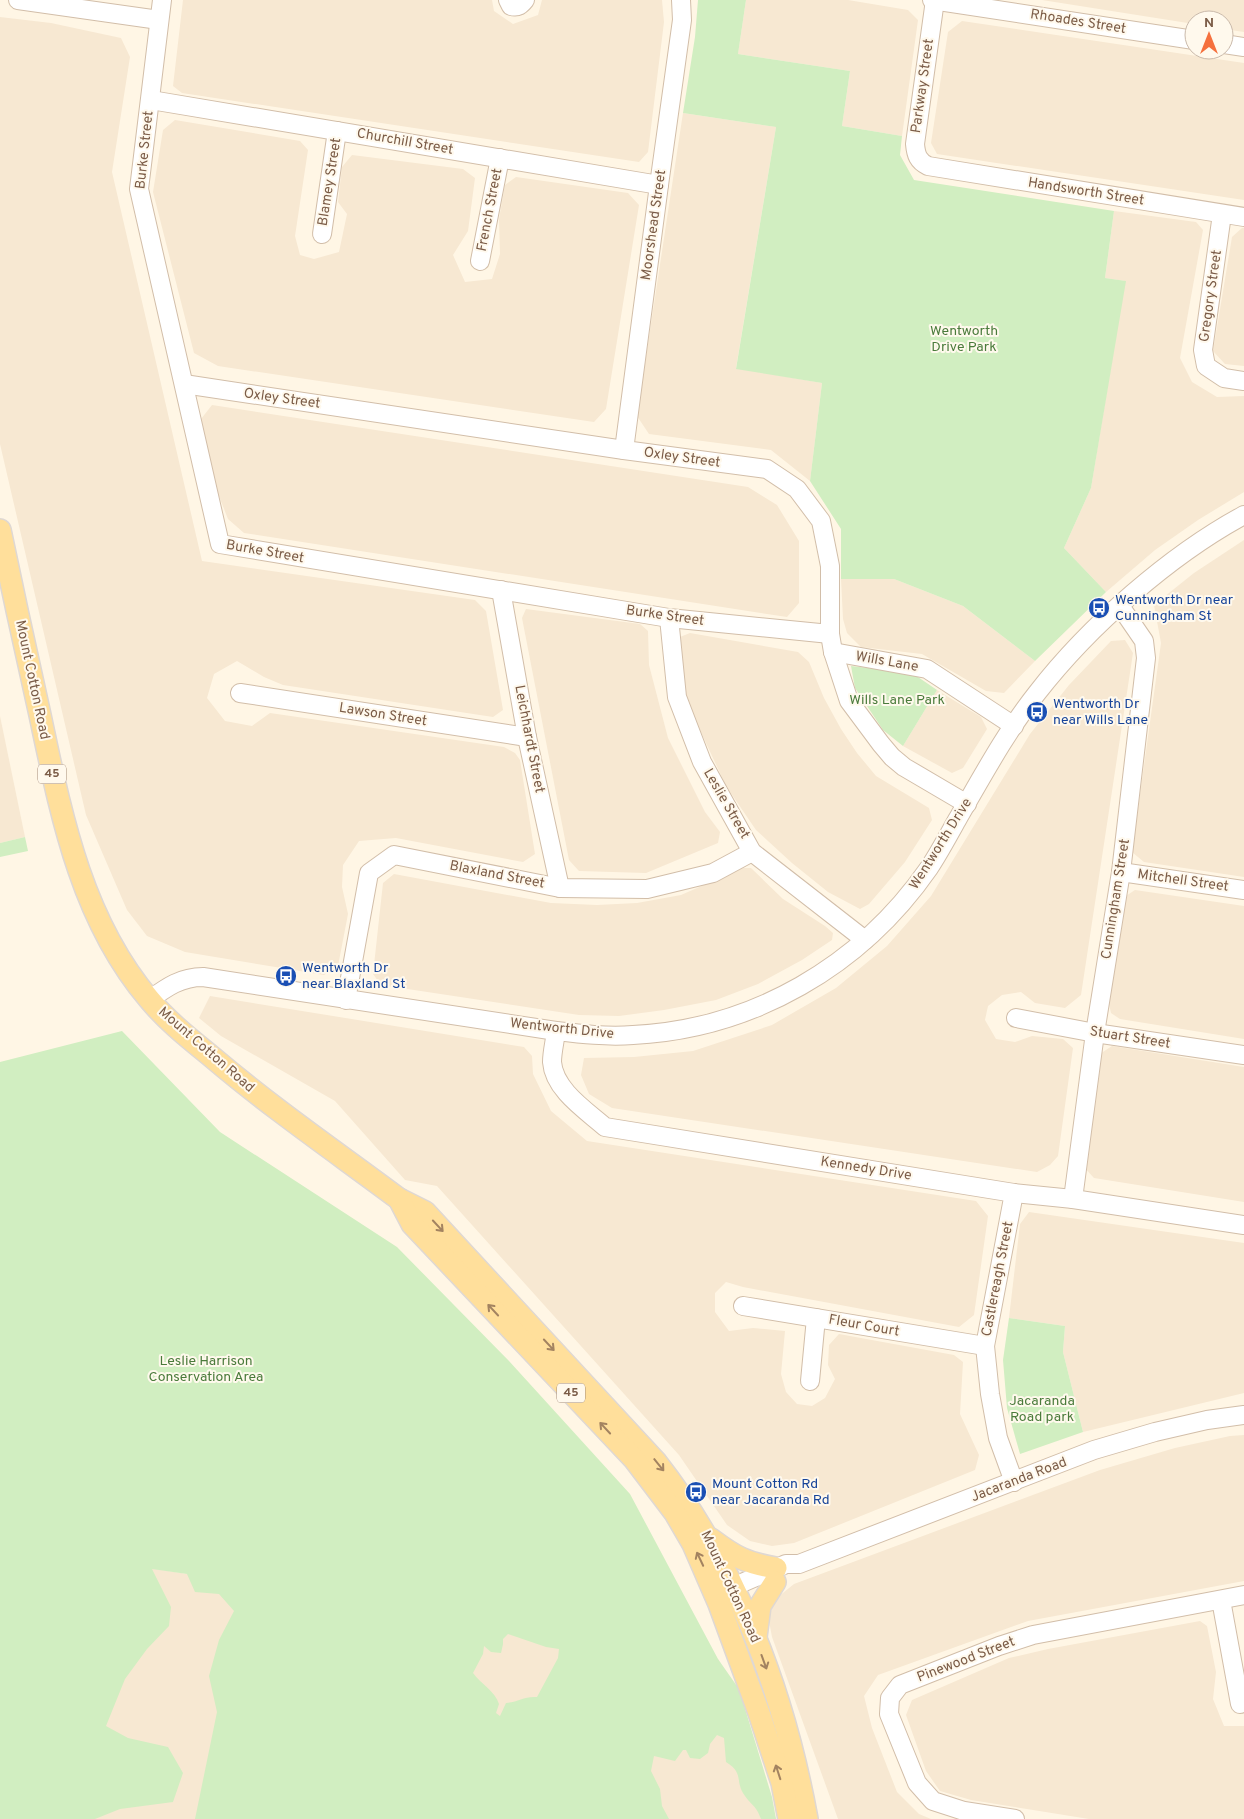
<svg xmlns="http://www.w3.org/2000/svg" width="1244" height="1819" font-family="Overpass,sans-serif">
  <rect width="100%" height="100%" fill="#fff6e5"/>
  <g fill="#f7e8d2">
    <path d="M183 0H492L494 11 513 24 538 15 542 0H662L664 22 648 152 639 162 182 93 173 86Z"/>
    <path d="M746 0H848L908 10 918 20 902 136 842 126 850 71 738 54Z"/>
    <path d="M1042 0H1244V32L1224 29V20H1194V24Z"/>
    <path d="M0 17 51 23 121 38 130 57 112 172 202 561 475 600 486 611 503 710 493 717 283 685 264 677 237 661 214 674 207 698 225 721 252 726 270 713 504 747 515 753 520 760 535 854 523 862 396 838 359 841 343 865 342 887 348 914 338 966 324 975 185 952 147 936 127 910 86 815 0 444Z"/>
    <path d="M962 21 1244 63V200L937 154 931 143 948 32Z"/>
    <path d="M683 113 776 127 736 368 822 383 810 481 771 450 649 434 637 416Z"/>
    <path d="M175 120 300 141 308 150 295 236 300 255 314 259 339 252 347 214 338 202 342 167 352 155 463 169 475 178 468 231 453 255 465 282 492 279 500 254 499 219 505 185 516 177 628 193 639 205 606 409 594 422 218 366 194 353 153 192 163 130Z"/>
    <path d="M1114 211 1196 222 1203 230 1180 358 1192 382 1217 397 1244 396V492L1198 520 1155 550 1106 592 1064 548 1091 488 1125 281 1105 278Z"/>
    <path d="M1242 228H1244V366L1225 364 1213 351 1232 237Z"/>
    <path d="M212 405 748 487 777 505 799 541V603L787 617 244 533 228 519 215 486 201 419Z"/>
    <path d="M1244 540V877L1144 862 1132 852 1161 643 1154 605 1194 573Z"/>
    <path d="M841 579H894L963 606 1035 661 1004 693 986 691 922 654 861 647 847 633 843 619Z"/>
    <path d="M526 609 640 624 648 631 649 665 668 738 705 812 720 832 718 843 646 873 579 871 569 860 522 618Z"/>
    <path d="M690 633 798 652 809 662 824 698 841 729 857 753 876 776 929 808 932 820 905 862 869 904 860 909 828 892 792 863 756 830 726 786 686 700 678 644 680 637Z"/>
    <path d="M1125 640 1133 653 1081 995 1065 1008 1035 1003 1021 992 1002 995 988 1006 985 1020 996 1039 1015 1042 1032 1036 1063 1039 1073 1048 1058 1156 1050 1165 1037 1172 612 1108 589 1094 581 1075 584 1058 634 1057 693 1051 772 1025 836 988 887 946 931 896 1030 734 1069 685 1111 641Z"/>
    <path d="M937 690 981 717 987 729 963 768 952 773 903 746Z"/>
    <path d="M0 716 25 837 0 843Z"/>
    <path d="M743 868H751L783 899 825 926 833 933 832 940 802 960 758 984 716 1000 664 1010 619 1016 579 1015 381 985 373 974 383 883 394 874 551 903 597 905 637 903 681 895Z"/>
    <path d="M1135 890 1244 906V1039L1120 1019 1111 1013 1109 1004 1126 896Z"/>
    <path d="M210 996 524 1047 532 1056 533 1074 551 1111 587 1141 976 1201 988 1216 974 1315 959 1327 743 1287 726 1282 715 1293V1312L729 1331 753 1328 785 1331 781 1374 786 1392 797 1404 812 1406 825 1398 835 1379 828 1365 829 1345 839 1334 954 1355 963 1362 960 1414 979 1455 975 1470 794 1543 772 1546 750 1541 727 1525 679 1455 437 1186 405 1180 335 1101 221 1036 199 1018Z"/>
    <path d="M1112 1046 1244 1067V1202L1094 1178 1084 1167 1100 1054Z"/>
    <path d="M1029 1212 1244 1243V1393L1083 1432 1063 1352 1065 1326 1009 1318 1020 1224Z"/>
    <path d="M1244 1435V1581L1028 1621 878 1675 864 1696 872 1728 897 1792 919 1814 931 1819H838L772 1637 769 1621 773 1601 794 1584 1100 1470 1175 1448 1230 1436Z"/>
    <path d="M0 1544 718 1659 776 1819H0Z"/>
    <path d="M1200 1621 1207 1626 1216 1672 1213 1699 1224 1726H1244V1819H1089L971 1800 940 1791 926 1771 906 1715 912 1700 1009 1658 1048 1649Z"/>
  </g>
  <g fill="#d1eec1" fill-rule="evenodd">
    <path d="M698 0H746L738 54 850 71 842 126 902 136 900 155 914 180 1114 211 1105 278 1126 281 1091 488 1064 548 1106 592 1035 661 963 606 894 579H841V529L810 481 822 383 736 369 776 127 683 113 695 37Z"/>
    <path d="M851 666 912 673 937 690 903 746 883 730 855 688Z"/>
    <path d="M25 837 28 851 0 857V843Z"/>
    <path d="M122 1031 220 1132 397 1247 509 1361 630 1494 718 1659 739 1689 772 1797 776 1819H761C756 1805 752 1806 745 1796 734 1781 745 1774 726 1762L724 1738 717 1735 710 1744 708 1753 700 1759 690 1758 686 1750H683L675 1761 654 1756 651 1771 660 1789 662 1806 669 1819H195L217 1712 209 1676 219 1640 234 1611 219 1594 195 1592 187 1574 152 1569 171 1607 169 1626 147 1649 125 1679 106 1726 128 1738 168 1747 183 1773 173 1802 120 1809 95 1819H0V1062ZM508 1634 546 1647 559 1649 558 1658 537 1697C524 1696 518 1702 506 1703L500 1716 496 1713 499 1704C495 1691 481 1684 473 1673L483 1654 484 1646 491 1652 501 1653 503 1644V1639Z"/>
    <path d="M1009 1318 1065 1326 1063 1352 1083 1432 1020 1454 1007 1408 1003 1360Z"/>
  </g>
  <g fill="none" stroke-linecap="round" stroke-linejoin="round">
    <g stroke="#d2bea9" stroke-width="20">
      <g id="minor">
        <path d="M18 0 159 20"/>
        <path d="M162 0 139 189 220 544 669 618 830 634"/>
        <path d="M508 0 511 6C518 8 521 5 525 0"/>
        <path d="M932 0 1194 40"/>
        <path d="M935 0 915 144C916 155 918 161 928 166L1244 217"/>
        <path d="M1224 44 1244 47"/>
        <path d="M151 100 659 185"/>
        <path d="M1222 214 1203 350 1206 366 1224 378 1244 381"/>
        <path d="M322 234 337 131"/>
        <path d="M480 261 500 158"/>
        <path d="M184 384 624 450 767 469 797 489 821 521 830 566V634L833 652 849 701 881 744 892 757 904 767 967 804"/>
        <path d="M624 450 659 185 682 20 681 0"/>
        <path d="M501 590 527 737 560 888"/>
        <path d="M669 618 677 697 702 762 752 852 865 940"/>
        <path d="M833 652 927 669 1014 726"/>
        <path d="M240 693 527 737"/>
        <path d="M1121 872 1244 890"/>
        <path d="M149 1000C167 987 181 977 203 977L556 1031C581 1034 607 1037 633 1035 753 1029 861 966 929 868 939 853 948 836 957 820 982 777 1006 732 1037 693 1089 626 1170 555 1244 515"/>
        <path d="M346 1000 369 873 394 855 560 888 647 889 713 873 752 852"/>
        <path d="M1016 1018 1095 1033 1244 1055"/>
        <path d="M556 1031C555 1041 552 1052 552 1062 554 1090 587 1111 605 1127L1014 1193 1073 1199 1244 1225"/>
        <path d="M1014 1193 985 1346 990 1394 998 1438 1014 1482"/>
        <path d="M1073 1199 1095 1033 1121 872 1146 658 1144 641 1120 606"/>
        <path d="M743 1306 985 1346"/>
        <path d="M810 1381 816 1318"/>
        <path d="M721 1592 786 1564H799L1094 1450 1155 1432 1207 1420 1244 1415"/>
        <path d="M1221 1600 1240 1704"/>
        <path d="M1015 1819 964 1811 933 1801 917 1783 889 1714 890 1698 900 1685 999 1646 1033 1635 1244 1595"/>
      </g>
    </g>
    <g stroke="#dfd8d3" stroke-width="24">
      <g id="major">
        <path d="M0 530C13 592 26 653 40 715 61 814 81 919 149 999 167 1021 190 1039 212 1057 272 1108 336 1152 399 1199L425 1212 656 1462C736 1564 784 1692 807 1819"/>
        <path d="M399 1199 412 1224 634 1459 675 1513 693 1544 719 1604 759 1713 782 1783 789 1819"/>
        <path d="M711 1539C735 1557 746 1563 776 1568"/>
        <path d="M756 1637 760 1606 775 1582"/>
      </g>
    </g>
    <use href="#minor" stroke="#fff" stroke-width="18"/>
    <use href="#major" stroke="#ffdf9b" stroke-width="21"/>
  </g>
  <defs><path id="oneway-shaft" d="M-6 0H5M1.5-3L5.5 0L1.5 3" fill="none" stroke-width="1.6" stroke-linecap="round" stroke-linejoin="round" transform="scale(1.25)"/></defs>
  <g stroke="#a38360">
    <use href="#oneway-shaft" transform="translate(438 1226) rotate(47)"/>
    <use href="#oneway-shaft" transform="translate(493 1310) rotate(-133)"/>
    <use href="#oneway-shaft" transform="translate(549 1345) rotate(47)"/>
    <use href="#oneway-shaft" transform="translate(605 1428) rotate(-133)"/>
    <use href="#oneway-shaft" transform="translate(659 1465) rotate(51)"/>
    <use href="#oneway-shaft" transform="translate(700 1559) rotate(-115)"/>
    <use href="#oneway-shaft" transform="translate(764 1662) rotate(70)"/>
    <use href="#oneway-shaft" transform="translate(778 1772) rotate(-108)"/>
  </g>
  <defs>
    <g id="bus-disc" transform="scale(1.125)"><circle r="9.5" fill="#1a4fb4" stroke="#fff9ed"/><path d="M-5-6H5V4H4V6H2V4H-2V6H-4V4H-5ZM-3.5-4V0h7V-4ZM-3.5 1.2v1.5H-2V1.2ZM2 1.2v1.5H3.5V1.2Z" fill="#fff"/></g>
  </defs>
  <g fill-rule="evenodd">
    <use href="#bus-disc" x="1099" y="608"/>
    <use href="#bus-disc" x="1037" y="712"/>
    <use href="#bus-disc" x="286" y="976"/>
    <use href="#bus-disc" x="696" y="1492"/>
  </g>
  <g text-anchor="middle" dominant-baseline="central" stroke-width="4" stroke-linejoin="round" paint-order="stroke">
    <g fill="#fff9ed" stroke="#a38b79" stroke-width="1">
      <rect x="38" y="764.5" width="28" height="19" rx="4"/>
      <rect x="557" y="1383.5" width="28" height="19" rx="4"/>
    </g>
    <g font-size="12" font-weight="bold" fill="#7b5c47">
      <text x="52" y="774">45</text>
      <text x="571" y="1393">45</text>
    </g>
    <g font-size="14" fill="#7b5c47" stroke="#fff9ed">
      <text transform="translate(1078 22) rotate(9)">Rhoades Street</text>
      <text transform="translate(923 86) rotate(-82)">Parkway Street</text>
      <text transform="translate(405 142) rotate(10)">Churchill Street</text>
      <text transform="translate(145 150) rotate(-84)">Burke Street</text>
      <text transform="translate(330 182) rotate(-81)">Blamey Street</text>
      <text transform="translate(1086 192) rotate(9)">Handsworth Street</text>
      <text transform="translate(490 210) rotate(-79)">French Street</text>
      <text transform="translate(654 225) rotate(-82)">Moorshead Street</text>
      <text transform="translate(1211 296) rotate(-82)">Gregory Street</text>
      <text transform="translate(282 399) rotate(8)">Oxley Street</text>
      <text transform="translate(682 458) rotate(8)">Oxley Street</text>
      <text transform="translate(265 552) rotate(10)">Burke Street</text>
      <text transform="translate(665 616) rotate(8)">Burke Street</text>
      <text transform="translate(887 662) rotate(10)">Wills Lane</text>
      <text transform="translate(32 680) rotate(78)">Mount Cotton Road</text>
      <text transform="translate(383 715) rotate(9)">Lawson Street</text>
      <text transform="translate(529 739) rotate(79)">Leichhardt Street</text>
      <text transform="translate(726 804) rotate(60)">Leslie Street</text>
      <text transform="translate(941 844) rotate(-58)">Wentworth Drive</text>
      <text transform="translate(497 875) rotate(11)">Blaxland Street</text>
      <text transform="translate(1183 881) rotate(8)">Mitchell Street</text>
      <text transform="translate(1116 899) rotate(-81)">Cunningham Street</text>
      <text transform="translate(562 1029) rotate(6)">Wentworth Drive</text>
      <text transform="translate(1130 1038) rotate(9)">Stuart Street</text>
      <text transform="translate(206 1050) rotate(41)">Mount Cotton Road</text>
      <text transform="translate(866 1169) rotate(9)">Kennedy Drive</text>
      <text transform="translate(998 1279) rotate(-79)">Castlereagh Street</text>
      <text transform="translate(864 1326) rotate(10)">Fleur Court</text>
      <text transform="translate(1019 1480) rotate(-21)">Jacaranda Road</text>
      <text transform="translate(730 1587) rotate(65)">Mount Cotton Road</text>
      <text transform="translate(966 1660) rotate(-21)">Pinewood Street</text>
    </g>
    <g font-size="14" fill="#4a7b3b" stroke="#fff9ed">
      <text x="964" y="331">Wentworth<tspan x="964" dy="16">Drive Park</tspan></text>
      <text x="897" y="700">Wills Lane Park</text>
      <text x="206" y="1361">Leslie Harrison<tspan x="206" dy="16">Conservation Area</tspan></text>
      <text x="1042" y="1401">Jacaranda<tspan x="1042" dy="16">Road park</tspan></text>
    </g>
    <g font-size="14" fill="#164399" stroke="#fff9ed" text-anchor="start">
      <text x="1115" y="600">Wentworth Dr near<tspan x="1115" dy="16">Cunningham St</tspan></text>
      <text x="1053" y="704">Wentworth Dr<tspan x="1053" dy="16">near Wills Lane</tspan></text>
      <text x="302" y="968">Wentworth Dr<tspan x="302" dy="16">near Blaxland St</tspan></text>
      <text x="712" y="1484">Mount Cotton Rd<tspan x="712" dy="16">near Jacaranda Rd</tspan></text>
    </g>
  </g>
  <g transform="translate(1209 35)"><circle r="24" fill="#fff9ed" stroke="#cabaab"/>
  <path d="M0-4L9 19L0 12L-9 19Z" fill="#f5703d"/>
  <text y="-8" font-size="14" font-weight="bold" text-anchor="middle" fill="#7b5c47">N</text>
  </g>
</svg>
